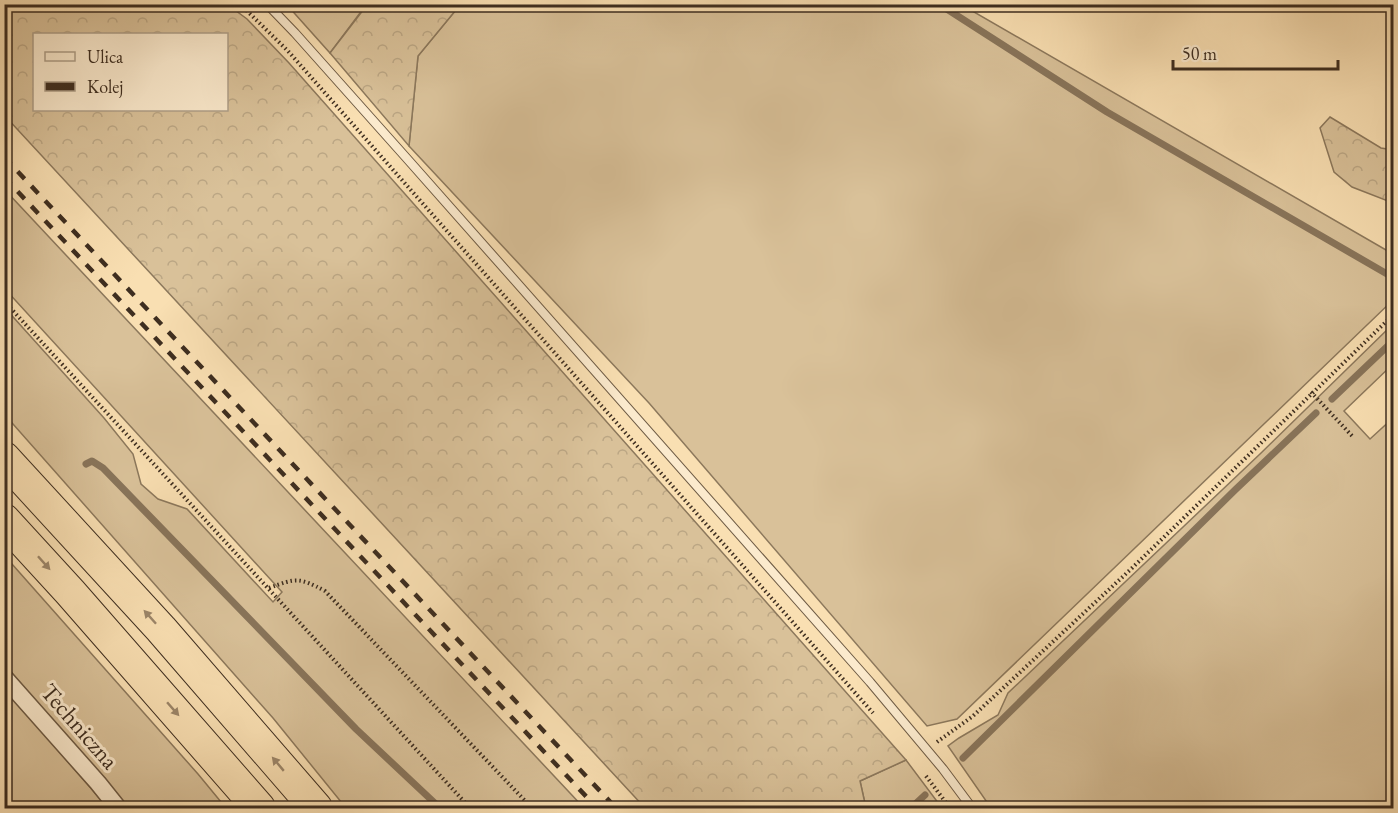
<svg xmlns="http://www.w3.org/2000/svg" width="1398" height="813" font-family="'EB Garamond',serif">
  <defs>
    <pattern id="forest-crowns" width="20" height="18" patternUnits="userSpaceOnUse" patternTransform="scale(1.5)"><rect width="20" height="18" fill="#d9c199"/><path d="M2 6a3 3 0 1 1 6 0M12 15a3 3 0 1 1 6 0" fill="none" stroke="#bba684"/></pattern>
  </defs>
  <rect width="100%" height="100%" fill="#f9dfb2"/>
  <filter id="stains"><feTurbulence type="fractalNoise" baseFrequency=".00333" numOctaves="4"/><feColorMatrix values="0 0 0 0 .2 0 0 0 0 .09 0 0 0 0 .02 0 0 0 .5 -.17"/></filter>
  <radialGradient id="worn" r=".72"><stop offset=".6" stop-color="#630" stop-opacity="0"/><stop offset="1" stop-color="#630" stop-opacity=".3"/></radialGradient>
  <g fill="#d9c199" stroke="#8c785c" stroke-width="1.5">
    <path d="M287 5H366L330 53Z"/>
    <path d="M460 5H962L1393 254V300L957 719 927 726 649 403 409 146 418 56Z"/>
    <path d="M4 190H5L584 808H346L273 718 5 415V308L104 418 133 454 141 484 158 499 187 509 273 602 282 592 5 289Z"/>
    <path d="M1393 324V364L1344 411 1370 439 1393 418V808H991L948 746 959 738 998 715 1008 693 1260 454Z"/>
    <path d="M4 555 198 774 226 808H127L5 665Z"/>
    <path d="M4 688 108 808H5Z"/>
    <path d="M906 760 942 808H866L860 781Z"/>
  </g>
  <g fill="url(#forest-crowns)" stroke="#8c785c" stroke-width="1.5" fill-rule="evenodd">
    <path d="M5 4 228 5 247 19 289 63 906 760 860 781 866 808H645L5 116ZM34 34H226V110H34Z"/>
    <path d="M367 5H460L418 56 409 146 330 53Z"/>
    <path d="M1330 117 1381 148 1393 150V203L1352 187 1334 172 1320 128Z"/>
  </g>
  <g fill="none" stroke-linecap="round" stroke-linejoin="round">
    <g stroke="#88745a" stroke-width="7">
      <path d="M939 4 1107 112 1394 278"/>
      <path d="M1332 399 1394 340"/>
      <path d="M86 464 92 461 103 468 356 729 440 808"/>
      <path d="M963 758 1235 490 1316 413"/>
      <path d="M911 808 925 795"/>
    </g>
    <g stroke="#6d5a44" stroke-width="10">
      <path id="lane" d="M267 4 295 33 410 162 870 682 943 769 972 808"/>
    </g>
    <g stroke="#6d5a44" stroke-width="19">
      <path id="street" d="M4 677 98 783 118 808"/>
    </g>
    <g stroke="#3e2e20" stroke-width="34">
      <g id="highway">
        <path d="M4 458 161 629 316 808"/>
        <path d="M4 520 70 592 259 808"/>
      </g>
    </g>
    <g stroke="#3e2e20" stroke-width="4" stroke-dasharray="1.5 3" stroke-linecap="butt">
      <path d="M240 4 288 51 873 713"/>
      <path d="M4 301 470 808"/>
      <path d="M1311 392 1354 438"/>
      <path d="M269 588C296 578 299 577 325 591L532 808"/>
      <path d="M937 742 973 716 1130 570 1394 314"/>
      <path d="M926 776 950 808"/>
    </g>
    <use href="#lane" stroke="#fbeacd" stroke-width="8"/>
    <use href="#street" stroke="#fbeacd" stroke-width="16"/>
    <use href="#highway" stroke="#f9dfb2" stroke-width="32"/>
    <g stroke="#3e2e20" stroke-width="4.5" stroke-dasharray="10 10" stroke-linecap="butt">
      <path d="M4 157 616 808"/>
      <path d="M4 177 597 808"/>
    </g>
  </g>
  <defs><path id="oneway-solid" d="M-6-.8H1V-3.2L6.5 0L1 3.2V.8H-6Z" transform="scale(1.5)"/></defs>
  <g fill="#9c8669">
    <use href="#oneway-solid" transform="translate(44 563) rotate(48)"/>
    <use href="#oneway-solid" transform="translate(150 617) rotate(-132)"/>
    <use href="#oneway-solid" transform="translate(173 709) rotate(49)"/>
    <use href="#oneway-solid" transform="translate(278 764) rotate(-130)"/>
  </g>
  <g text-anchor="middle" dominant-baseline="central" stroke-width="6" stroke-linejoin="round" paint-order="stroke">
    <g font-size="24" fill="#3e2e20" stroke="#fbeacd">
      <text transform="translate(80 726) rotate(49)">Techniczna</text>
    </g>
  </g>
  <rect width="1398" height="813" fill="none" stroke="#f9dfb2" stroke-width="24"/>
  <rect x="6" y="6" width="1386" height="801" fill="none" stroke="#3e2e20" stroke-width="3"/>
  <rect x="12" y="12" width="1374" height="789" fill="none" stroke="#3e2e20" stroke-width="1.5"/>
  <rect x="33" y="33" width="195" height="78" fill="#fbeacd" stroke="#af9f88" stroke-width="1.5"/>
  <rect x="45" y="52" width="30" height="9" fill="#fbeacd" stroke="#af9f88" stroke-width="1.5"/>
  <text x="87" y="63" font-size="18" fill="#3e2e20">Ulica</text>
  <rect x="45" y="82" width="30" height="9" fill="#3e2e20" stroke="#af9f88" stroke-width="1.5"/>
  <text x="87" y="93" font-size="18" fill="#3e2e20">Kolej</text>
  <path d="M1173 60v9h165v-9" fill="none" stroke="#3e2e20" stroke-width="3"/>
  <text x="1182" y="60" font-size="18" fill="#3e2e20" stroke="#fbeacd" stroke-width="4.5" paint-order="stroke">50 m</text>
  <rect width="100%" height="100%" filter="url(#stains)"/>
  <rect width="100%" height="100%" fill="url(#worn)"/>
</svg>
